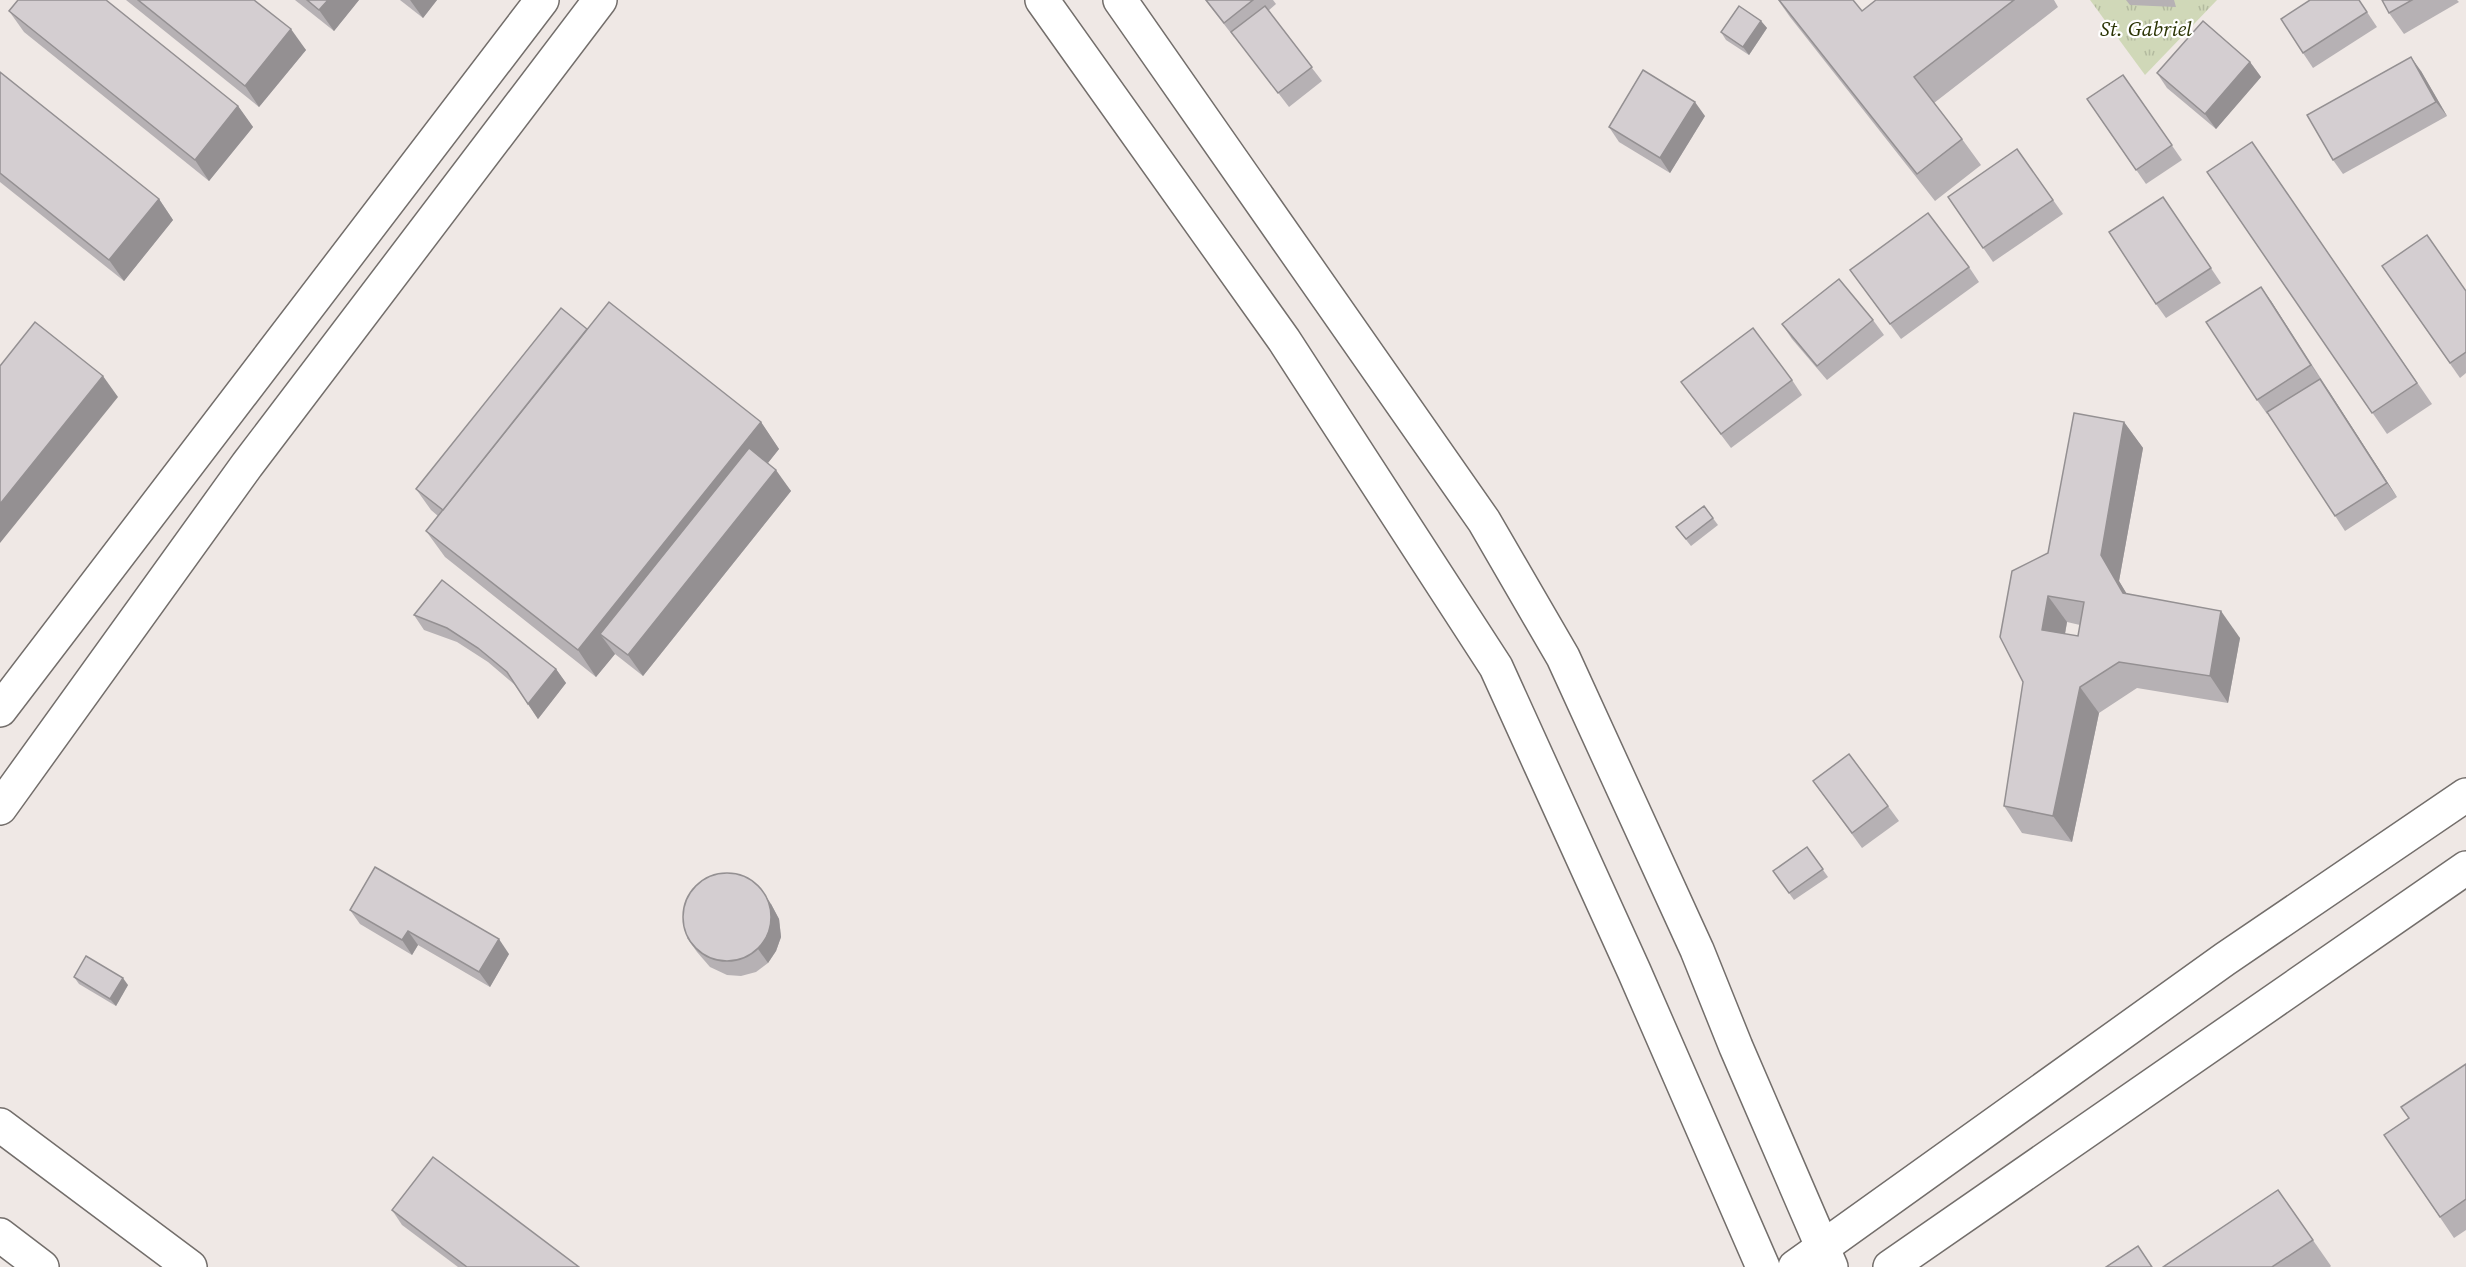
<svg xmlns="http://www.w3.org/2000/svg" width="2466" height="1267" font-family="'Source Serif 4',serif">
  <defs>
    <pattern id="grass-tufts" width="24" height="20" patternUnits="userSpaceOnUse" patternTransform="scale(1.5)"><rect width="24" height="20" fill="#d0d8b8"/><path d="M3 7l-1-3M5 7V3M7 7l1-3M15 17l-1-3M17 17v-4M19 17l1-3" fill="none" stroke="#b3ba9f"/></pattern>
  </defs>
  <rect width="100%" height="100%" fill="#efe8e5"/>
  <path fill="url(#grass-tufts)" d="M2090 0H2217L2145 75Z"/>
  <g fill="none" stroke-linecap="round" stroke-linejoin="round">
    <g stroke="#736e6b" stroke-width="36">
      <g id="minor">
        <path d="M1042 0 1284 340 1496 667 1634 971 1763 1267"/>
        <path d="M1120 0 1484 521 1563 657 1697 950 1736 1047 1831 1267"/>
      </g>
    </g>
    <g stroke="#736e6b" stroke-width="36">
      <g id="major">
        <path d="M0 710 542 0"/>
        <path d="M0 808 247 465 600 0"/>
        <path d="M0 1125 190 1267"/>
        <path d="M0 1235 42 1267"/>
        <path d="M1795 1267 2225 959 2466 795"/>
        <path d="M1890 1267 2466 868"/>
      </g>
    </g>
    <use href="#minor" stroke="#fff" stroke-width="33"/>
    <use href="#major" stroke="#fff" stroke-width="33"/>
  </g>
  <g fill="#b6b1b4" fill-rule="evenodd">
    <path d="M126 0H254L306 50 259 107Z"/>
    <path d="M295 0H359L334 31Z"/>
    <path d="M400 0H437L423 18Z"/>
    <path d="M1205 0H1273L1276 4 1268 11 1322 81 1289 107 1235 37H1234Z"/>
    <path d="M1778 0H1853L1862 11 1876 0H2054L2058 7 1934 103 1962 139 1981 165 1935 201 1790 17Z"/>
    <path d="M2126 0H2174L2176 7 2130 5Z"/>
    <path d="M2359 0 2377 27 2313 68 2303 53Z"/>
    <path d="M2382 0H2457L2459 2 2404 34 2389 13Z"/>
    <path d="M9 11 238 106 253 127 209 181 24 32Z"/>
    <path d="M1761 21 1767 28 1749 55 1726 40 1721 32Z"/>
    <path d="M2250 62 2261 77 2216 129 2167 88 2157 73Z"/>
    <path d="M2421 71 2447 116 2343 174 2333 160Z"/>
    <path d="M0 72 159 199 173 220 124 281 0 182Z"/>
    <path d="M2123 75 2182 160 2146 184 2087 99Z"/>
    <path d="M1705 116 1670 173 1619 142 1609 127Z"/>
    <path d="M2252 142 2432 404 2387 434 2207 172Z"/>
    <path d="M2017 149 2063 214 1993 262 1948 197Z"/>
    <path d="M2163 197 2221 283 2166 318 2156 304Z"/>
    <path d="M2382 266 2466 291V373L2460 378Z"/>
    <path d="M1969 267 1979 282 1901 339 1850 270Z"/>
    <path d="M2271 301 2397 497 2345 531 2268 413 2267 414 2257 400Z"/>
    <path d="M1873 320 1884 335 1827 380 1792 339 1782 324Z"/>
    <path d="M587 329 761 422 779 449 768 463 791 491 643 676 615 654 596 677 445 557 426 531 438 516 431 510 416 489Z"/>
    <path d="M1792 380 1802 395 1731 448 1681 382Z"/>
    <path d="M2124 422 2143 448 2119 581 2126 593 2240 638 2228 703 2137 688 2099 713 2072 842 2022 833 2004 806 2023 682 2048 553ZM2067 622 2080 625 2078 636 2065 634Z"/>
    <path d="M1704 506 1718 525 1691 546 1676 527Z"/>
    <path d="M414 615 556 669 566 683 538 719 515 685 488 662 457 642 424 630Z"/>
    <path d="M1813 781 1888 806 1899 821 1862 848Z"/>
    <path d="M1807 847 1828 877 1794 900 1773 871Z"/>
    <path d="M771 904 779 919 781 937 776 951 768 963 756 972 741 976 727 975 710 967 697 952 687 938Z"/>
    <path d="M350 910 509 954 490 987 418 945 412 955 360 924Z"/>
    <path d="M74 977 128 985 116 1006 79 984Z"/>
    <path d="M2466 1064V1230L2454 1238 2384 1135 2409 1118Z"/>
    <path d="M2278 1190 2331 1266 2330 1267H2163Z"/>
    <path d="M392 1210 579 1267H458L402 1225Z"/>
  </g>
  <g fill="#949092">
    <path d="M328 0H359L334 31 319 10Z"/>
    <path d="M410 0H437L423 18Z"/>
    <path d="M1761 21 1767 28 1749 55 1743 47Z"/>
    <path d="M291 29 306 50 259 107 245 86Z"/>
    <path d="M2411 57 2421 71 2447 116 2436 102Z"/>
    <path d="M2250 62 2261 77 2216 129 2205 114Z"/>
    <path d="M1695 102 1705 116 1670 173 1660 158Z"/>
    <path d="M238 106 253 127 209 181 195 160Z"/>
    <path d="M159 199 173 220 124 281 109 260Z"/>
    <path d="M2261 287 2271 301 2321 380 2311 365Z"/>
    <path d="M103 376 118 397 0 543V504Z"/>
    <path d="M2320 379 2330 393 2397 497 2387 483Z"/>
    <path d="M761 422 779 449 619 648 600 634 615 654 596 677 578 650Z"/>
    <path d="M2124 422 2143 448 2119 581 2142 619 2123 593 2101 555Z"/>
    <path d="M776 470 791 491 643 676 628 655Z"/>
    <path d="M2048 596 2067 622 2061 656 2042 630Z"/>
    <path d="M2221 611 2240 638 2228 703 2210 676Z"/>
    <path d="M556 669 566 683 538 719 528 704Z"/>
    <path d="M2080 687 2099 713 2072 842 2053 816Z"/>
    <path d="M761 889 771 904 779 919 781 937 776 951 768 963 758 949Z"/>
    <path d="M408 931 418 945 412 955 402 940Z"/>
    <path d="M499 939 509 954 490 987 479 972Z"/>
    <path d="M123 978 128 985 116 1006 110 999Z"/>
  </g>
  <g fill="#d4ced1" stroke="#949092" stroke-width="1.5" fill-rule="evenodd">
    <path d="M18 0H106L238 106 195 160 9 11Z"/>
    <path d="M138 0H254L291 29 245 86Z"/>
    <path d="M307 0H328L319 10Z"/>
    <path d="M1206 0H1253L1224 23Z"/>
    <path d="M1779 0H1853L1862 11 1876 0H2014L1914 77 1962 139 1917 174Z"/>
    <path d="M2310 0H2359L2367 12 2303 53 2281 19Z"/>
    <path d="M2382 0H2412L2389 13Z"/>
    <path d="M1265 6 1312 67 1278 93 1231 32Z"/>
    <path d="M1739 6 1761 21 1743 47 1721 32Z"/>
    <path d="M2203 21 2250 62 2205 114 2157 73Z"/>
    <path d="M2411 57 2436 102 2333 160 2307 115Z"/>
    <path d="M1643 70 1695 102 1660 158 1609 127Z"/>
    <path d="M0 72 159 199 109 260 0 173Z"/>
    <path d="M2123 75 2172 145 2136 170 2087 99Z"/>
    <path d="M2252 142 2417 383 2372 413 2207 172Z"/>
    <path d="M2017 149 2053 200 1983 248 1948 197Z"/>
    <path d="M2163 197 2211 268 2156 304 2109 232Z"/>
    <path d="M1928 213 1969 267 1890 324 1850 270Z"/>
    <path d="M2427 235 2466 291V352L2450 363 2382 266Z"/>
    <path d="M1839 279 1873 320 1817 366 1782 324Z"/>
    <path d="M2261 287 2311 365 2257 400 2206 322Z"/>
    <path d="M609 302 761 422 578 650 426 531Z"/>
    <path d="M561 308 587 329 443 510 416 489Z"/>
    <path d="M35 322 103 376 0 504V366Z"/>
    <path d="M1753 328 1792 380 1721 434 1681 382Z"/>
    <path d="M2320 379 2387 483 2335 516 2267 412Z"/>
    <path d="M2074 413 2124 422 2101 555 2123 593 2221 611 2210 676 2119 662 2080 687 2053 816 2004 806 2023 682 2000 637 2012 571 2048 553ZM2048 596 2084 602 2078 636 2042 630Z"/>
    <path d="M749 448 776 470 628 655 600 634Z"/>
    <path d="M1704 506 1713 518 1686 539 1676 527Z"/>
    <path d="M442 580 556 669 528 704 507 672 478 648 447 628 414 615Z"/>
    <path d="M1849 754 1888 806 1852 833 1813 781Z"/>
    <path d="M1807 847 1823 869 1789 893 1773 871Z"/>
    <path d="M375 867 499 939 479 972 408 931 402 940 350 910Z"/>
    <circle cx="727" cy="917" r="44"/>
    <path d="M86 956 123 978 110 999 74 977Z"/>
    <path d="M2466 1064V1199L2440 1217 2384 1135 2409 1118 2401 1107Z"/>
    <path d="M433 1157 579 1267H467L392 1210Z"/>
    <path d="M2278 1190 2313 1240 2272 1267H2163Z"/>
    <path d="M2138 1246 2152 1267H2106Z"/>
  </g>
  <g text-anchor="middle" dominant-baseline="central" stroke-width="4.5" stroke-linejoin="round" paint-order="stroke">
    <g font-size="21" font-style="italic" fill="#2b3404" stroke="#fff">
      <text x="2146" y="28">St. Gabriel</text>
    </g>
  </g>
</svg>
